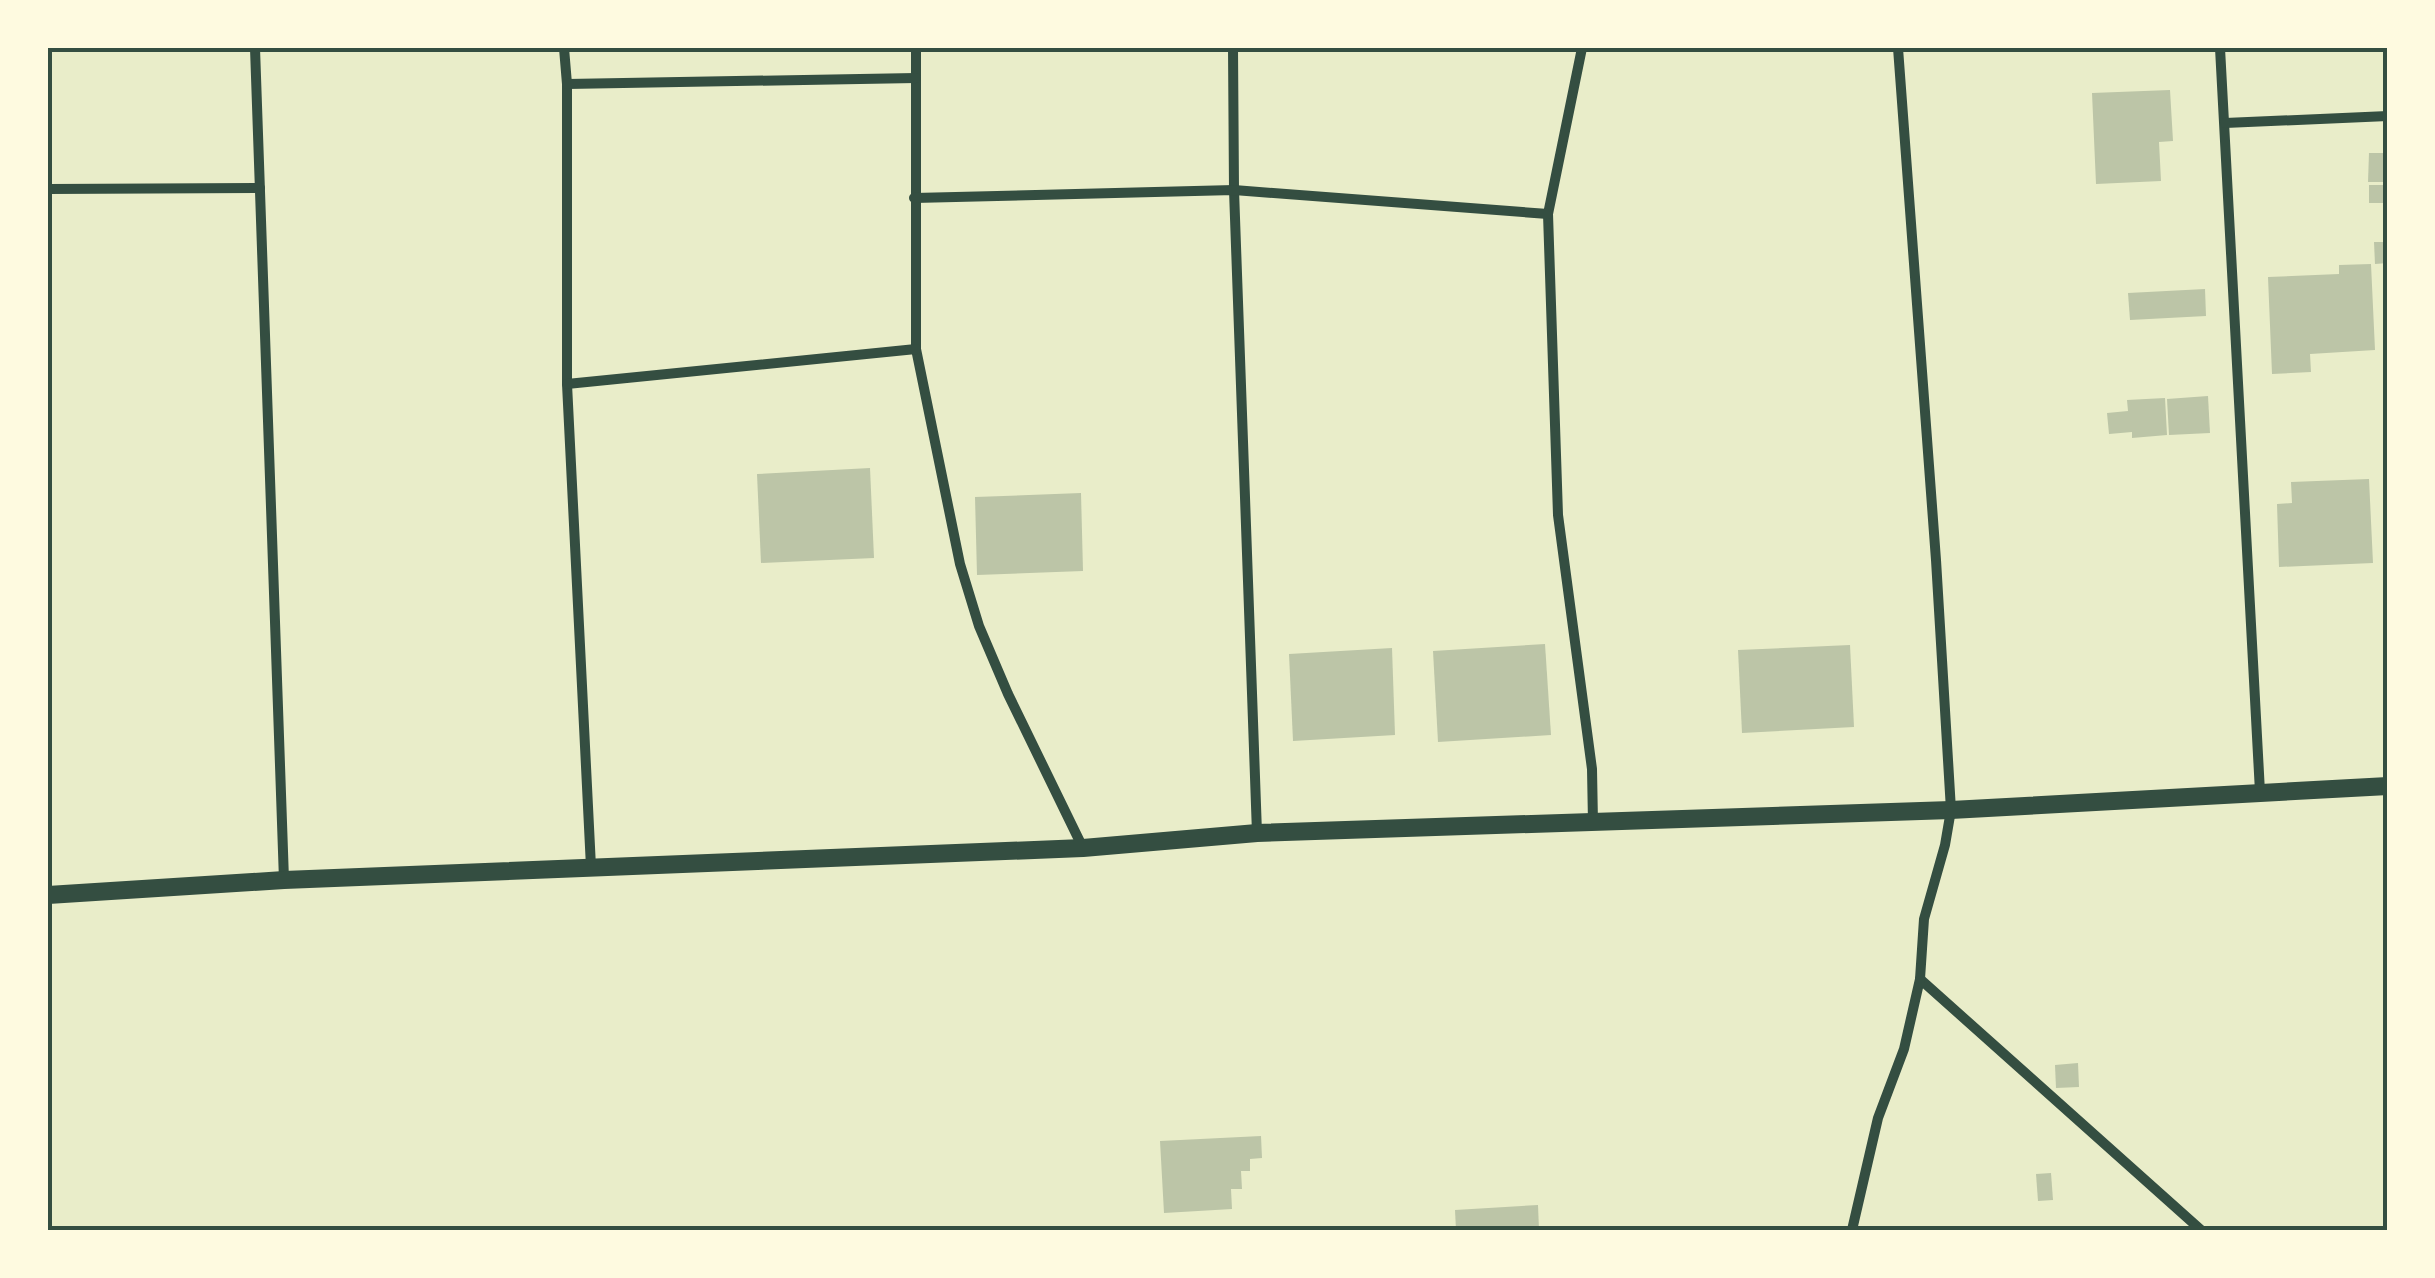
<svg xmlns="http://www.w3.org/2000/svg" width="2435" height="1278" font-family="'Times New Roman',serif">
  <rect width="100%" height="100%" fill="#e9edc9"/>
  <g fill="#bcc5a7">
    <path d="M2170 90 2173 141 2159 142 2161 181 2096 184 2092 93Z"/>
    <path d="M2369 153H2388L2387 182H2368Z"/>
    <rect x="2369" y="185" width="19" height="18"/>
    <path d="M2374 242H2388V263L2375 264Z"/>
    <path d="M2371 264 2375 350 2310 354 2311 372 2272 374 2268 277 2339 274V265Z"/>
    <path d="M2205 289 2206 316 2130 320 2128 293Z"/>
    <path d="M2208 396 2210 433 2169 435 2167 399Z"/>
    <path d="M2165 398 2167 435 2132 438V432L2109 434 2107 413 2128 411 2127 400Z"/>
    <path d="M870 468 874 558 761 563 757 474Z"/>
    <path d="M2369 479 2373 563 2279 567 2277 504 2292 503 2291 482Z"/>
    <path d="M1081 493 1083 571 977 575 975 497Z"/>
    <path d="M1545 644 1551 735 1438 742 1433 651Z"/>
    <path d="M1850 645 1854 727 1742 733 1738 650Z"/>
    <path d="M1392 648 1395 735 1293 741 1289 654Z"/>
    <path d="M2078 1063 2079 1087 2056 1088 2055 1065Z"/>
    <path d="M1261 1136 1262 1158 1250 1159V1171H1241L1242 1189H1231L1232 1209 1164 1213 1160 1141Z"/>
    <path d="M2051 1173 2053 1200 2038 1201 2036 1174Z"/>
    <path d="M1538 1205 1539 1230H1456L1455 1210Z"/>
  </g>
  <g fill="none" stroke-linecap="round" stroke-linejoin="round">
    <g stroke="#344e41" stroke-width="10">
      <path d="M255 48 284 880"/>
      <path d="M564 48 567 84V384L591 867"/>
      <path d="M916 48V349L960 564 979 626 1008 694 1083 848"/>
      <path d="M1233 48 1234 190 1257 833"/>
      <path d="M1582 48 1548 214 1558 515 1592 769 1593 823"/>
      <path d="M2220 48 2260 792"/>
      <path d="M567 84 916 78"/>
      <path d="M2225 123 2388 116"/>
      <path d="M48 189 260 188"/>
      <path d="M914 198 1234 190 1548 214"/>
      <path d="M567 384 916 349"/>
      <path d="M1920 979 2201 1230"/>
      <path d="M1852 1230 1878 1118 1904 1049 1920 979 1924 919 1945 845 1951 810 1936 560 1898 48"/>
    </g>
    <path stroke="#344e41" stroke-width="18" d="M48 895 284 880 1083 848 1257 833 1951 810 2388 786"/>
  </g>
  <rect width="2435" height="1278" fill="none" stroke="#fefae0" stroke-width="100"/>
  <rect x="50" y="50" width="2335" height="1178" fill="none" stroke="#344e41" stroke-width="4"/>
</svg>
